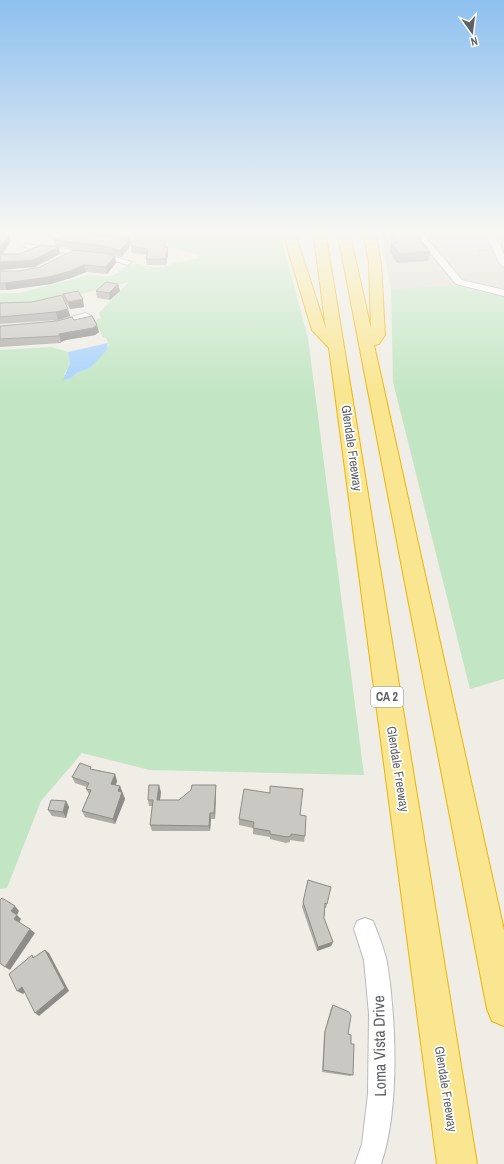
<svg xmlns="http://www.w3.org/2000/svg" width="504" height="1164" font-family="'Archivo Narrow',sans-serif">
  <rect width="100%" height="100%" fill="#efede5"/>
  <path fill="#dfdcd3" d="M380 230H504V296L454 285 391 289Z"/>
  <g fill="#c2e6c4">
    <path d="M85 230 148 232 279 230 308 338 364 775 150 770 82 753 41 801 7 888 0 889V350L52 347 68 352 70 363 64 375 71 378 77 373 90 368 109 345 106 338 103 337 94 321 101 318 99 313 129 282 73 296 22 305H0V293H19L90 275C98 276 110 278 118 273 125 269 125 264 137 264 147 265 162 271 171 264L199 258V255L169 247 147 246 96 237 72 236Z"/>
    <path d="M454 285 504 296V679L470 689 393 382 391 289Z"/>
  </g>
  <path fill="#a7d2fd" d="M108 343 106 351 90 368 77 373 71 378 63 380 70 363 68 352Z"/>
  <g fill="none" stroke-linecap="round" stroke-linejoin="round">
    <g stroke="#b7babe" stroke-width="2">
      <g id="minor">
        <path d="M484 230H492L496 239H499L503 241 500 243 504 255V267L500 264Z"/>
        <path d="M422 234H428L427 239 462 280 504 290V296L456 284 419 239Z"/>
        <path d="M25 244 105 254 132 262 128 265 105 258 28 248 24 246Z"/>
        <path d="M86 313 91 316 89 318 55 327 50 324 52 322Z"/>
        <path d="M365 918 373 921C378 934 384 948 387 962 396 1019 400 1109 381 1164H355L362 1144 368 1094 369 1014 364 960 354 929 357 921Z"/>
      </g>
    </g>
    <g stroke="#eeb406" stroke-width="2">
      <g id="highway">
        <path d="M282 230H294L326 329 313 230H325L477 1164H437L329 348 312 330Z"/>
        <path d="M337 230H349L371 329 369 264 363 230H375L381 264 385 335 379 344 374 345 504 930V1026L492 1021 487 1009Z"/>
      </g>
    </g>
    <path stroke="#9bc6ab" stroke-width="1" stroke-dasharray="2.5 1" stroke-linecap="butt" d="M478 251 488 250"/>
    <use href="#minor" fill="#fff" fill-rule="evenodd"/>
    <use href="#highway" fill="#fae690" fill-rule="evenodd"/>
  </g>
  <g fill="#aeaca7">
    <path d="M392 231 430 252 428 261 397 263 390 252 391 243H393V242L391 240Z"/>
    <path d="M54 240 130 245 129 246V248L121 257 105 253 55 246Z"/>
    <path d="M131 246 168 247V254L166 265H147L146 259 147 255 132 253Z"/>
    <path d="M115 256 116 263 107 274 86 272 71 278 51 284 7 290H0V271H19Z"/>
    <path d="M118 284 120 291 110 300 97 298 96 291Z"/>
    <path d="M63 294 84 307 70 309 65 301 70 316 58 320 0 324V303L65 301Z"/>
    <path d="M74 320 99 332 95 335 66 340 61 342V343L0 347V326Z"/>
    <path d="M92 769 115 774 117 781 116 785 120 786 125 799 115 824 85 817 82 811 89 794 86 789 87 787 75 783 72 777Z"/>
    <path d="M216 791 215 819H211L210 831H152L150 825 152 806H149L148 800 161 792 160 800H179Z"/>
    <path d="M270 793 300 815 305 836 304 842 290 840V842L286 843 270 839V837L253 834V828L239 825V819Z"/>
    <path d="M66 801 69 807 66 818 52 816 48 810Z"/>
    <path d="M308 880 327 904 326 908H325L324 918 333 942 331 946 317 951 302 907Z"/>
    <path d="M333 1005 348 1034 353 1075 350 1076 322 1072 324 1034 331 1008Z"/>
  </g>
  <g fill="#8d8c88">
    <path d="M9 235 11 241 0 258V248Z"/>
    <path d="M129 238 130 245 129 246V248L121 257 120 251 126 241Z"/>
    <path d="M59 247 60 254 35 267 0 270V262Z"/>
    <path d="M168 247V254L166 265 165 259Z"/>
    <path d="M115 256 116 263 107 274 106 267Z"/>
    <path d="M84 265 86 272 71 278 51 284 7 290 5 283Z"/>
    <path d="M118 284 120 291 110 300 109 293Z"/>
    <path d="M83 299 84 307 70 309 68 302Z"/>
    <path d="M68 309 70 316 58 320 56 312Z"/>
    <path d="M97 325 99 332 95 335 66 340 61 342 59 334 64 333Z"/>
    <path d="M115 774 117 781 114 790 111 784Z"/>
    <path d="M159 785 161 792 159 806 157 800Z"/>
    <path d="M216 785V791L215 819 214 813Z"/>
    <path d="M120 786 125 799 115 824 113 819 118 791Z"/>
    <path d="M66 801 69 807 66 818 63 812Z"/>
    <path d="M210 813 211 819 210 831 209 826Z"/>
    <path d="M15 906 19 911 17 915 21 919 19 923 14 919 11 911Z"/>
    <path d="M30 929 35 933 10 970 5 967Z"/>
    <path d="M333 942 331 946 317 951 318 947Z"/>
    <path d="M45 950 49 953 69 991 39 1016 35 1013Z"/>
    <path d="M22 987 27 990 23 994 17 991Z"/>
  </g>
  <g fill="#cac8c2" stroke="#8d8c88">
    <path d="M413 230 430 252 399 254 391 243H397L393 238H397L392 231Z"/>
    <path d="M74 232 129 238 126 241H128L120 251 104 246 54 240Z"/>
    <path d="M0 233 9 235 0 248Z"/>
    <path d="M131 241H164L165 247H168L165 259H146L148 249 131 246Z"/>
    <path d="M41 245 59 247 33 260 0 262V254H19Z"/>
    <path d="M74 250 104 253 115 256 106 267 84 265 70 271 49 277 5 283H0V271H19L40 267Z"/>
    <path d="M106 282 118 284 109 293 96 291Z"/>
    <path d="M78 291 83 299 68 302 63 294Z"/>
    <path d="M62 295 68 309 56 312 0 317V303L32 302Z"/>
    <path d="M92 316 97 325 93 328 64 333 59 334V336L0 339V326L57 321 72 317 74 320Z"/>
    <path d="M80 763 91 767 90 769 115 774 111 784 120 786 118 791 122 792 113 819 82 811 91 790 86 789 89 783 72 777Z"/>
    <path d="M149 785H159L157 800H179L191 790 192 785H216L214 813H210L209 826 150 825 153 800H148Z"/>
    <path d="M270 786 303 789 300 815 306 816 305 836 291 834V836L287 837 270 834V831L253 828 254 822 239 819 244 789 270 793Z"/>
    <path d="M51 800 66 801 63 812 48 810Z"/>
    <path d="M308 880 331 887 327 904 325 903 324 918 333 942 318 947 303 902Z"/>
    <path d="M2 898 15 906 11 911 17 915 14 919 30 929 5 967 0 963V900Z"/>
    <path d="M45 950 65 988 35 1013 22 987 17 991 9 974 32 955 33 958Z"/>
    <path d="M333 1005 349 1012 351 1016 348 1034 351 1035V1044H354L353 1075 323 1070 325 1031Z"/>
  </g>
  <linearGradient id="sky" x2="0" y2="1"><stop stop-color="#8ec0f0"/><stop offset="0.59" stop-color="#f8f7f3"/><stop offset="1" stop-color="#f8f7f3" stop-opacity="0"/></linearGradient>
  <rect width="504" height="393" fill="url(#sky)"/>
  <g text-anchor="middle" dominant-baseline="central" stroke-width="3.5" stroke-linejoin="round" paint-order="stroke">
    <rect fill="#fff" stroke="#8e9093" stroke-width="1" x="371" y="687" width="32" height="20" rx="3"/>
    <g font-size="12" font-weight="bold" fill="#5d6065">
      <text x="387" y="697">CA 2</text>
    </g>
    <g font-size="13" fill="#5d6065" stroke="#fff">
      <text transform="translate(352 448) rotate(82)">Glendale Freeway</text>
      <text transform="translate(398 769) rotate(81)">Glendale Freeway</text>
      <text transform="translate(446 1089) rotate(81)">Glendale Freeway</text>
    </g>
    <g font-size="16" fill="#5d6065" stroke="#fff">
      <text transform="translate(379 1046) rotate(-91)">Loma Vista Drive</text>
    </g>
  </g>
  <g transform="translate(472 32) rotate(166)" stroke="#ffffff" stroke-width="3" paint-order="stroke">
  <path d="M0-3L7 15L0 10L-7 15Z" fill="#5d6065"/>
  <text y="-6" font-size="11" font-weight="bold" text-anchor="middle" fill="#5d6065">N</text>
  </g>
</svg>
